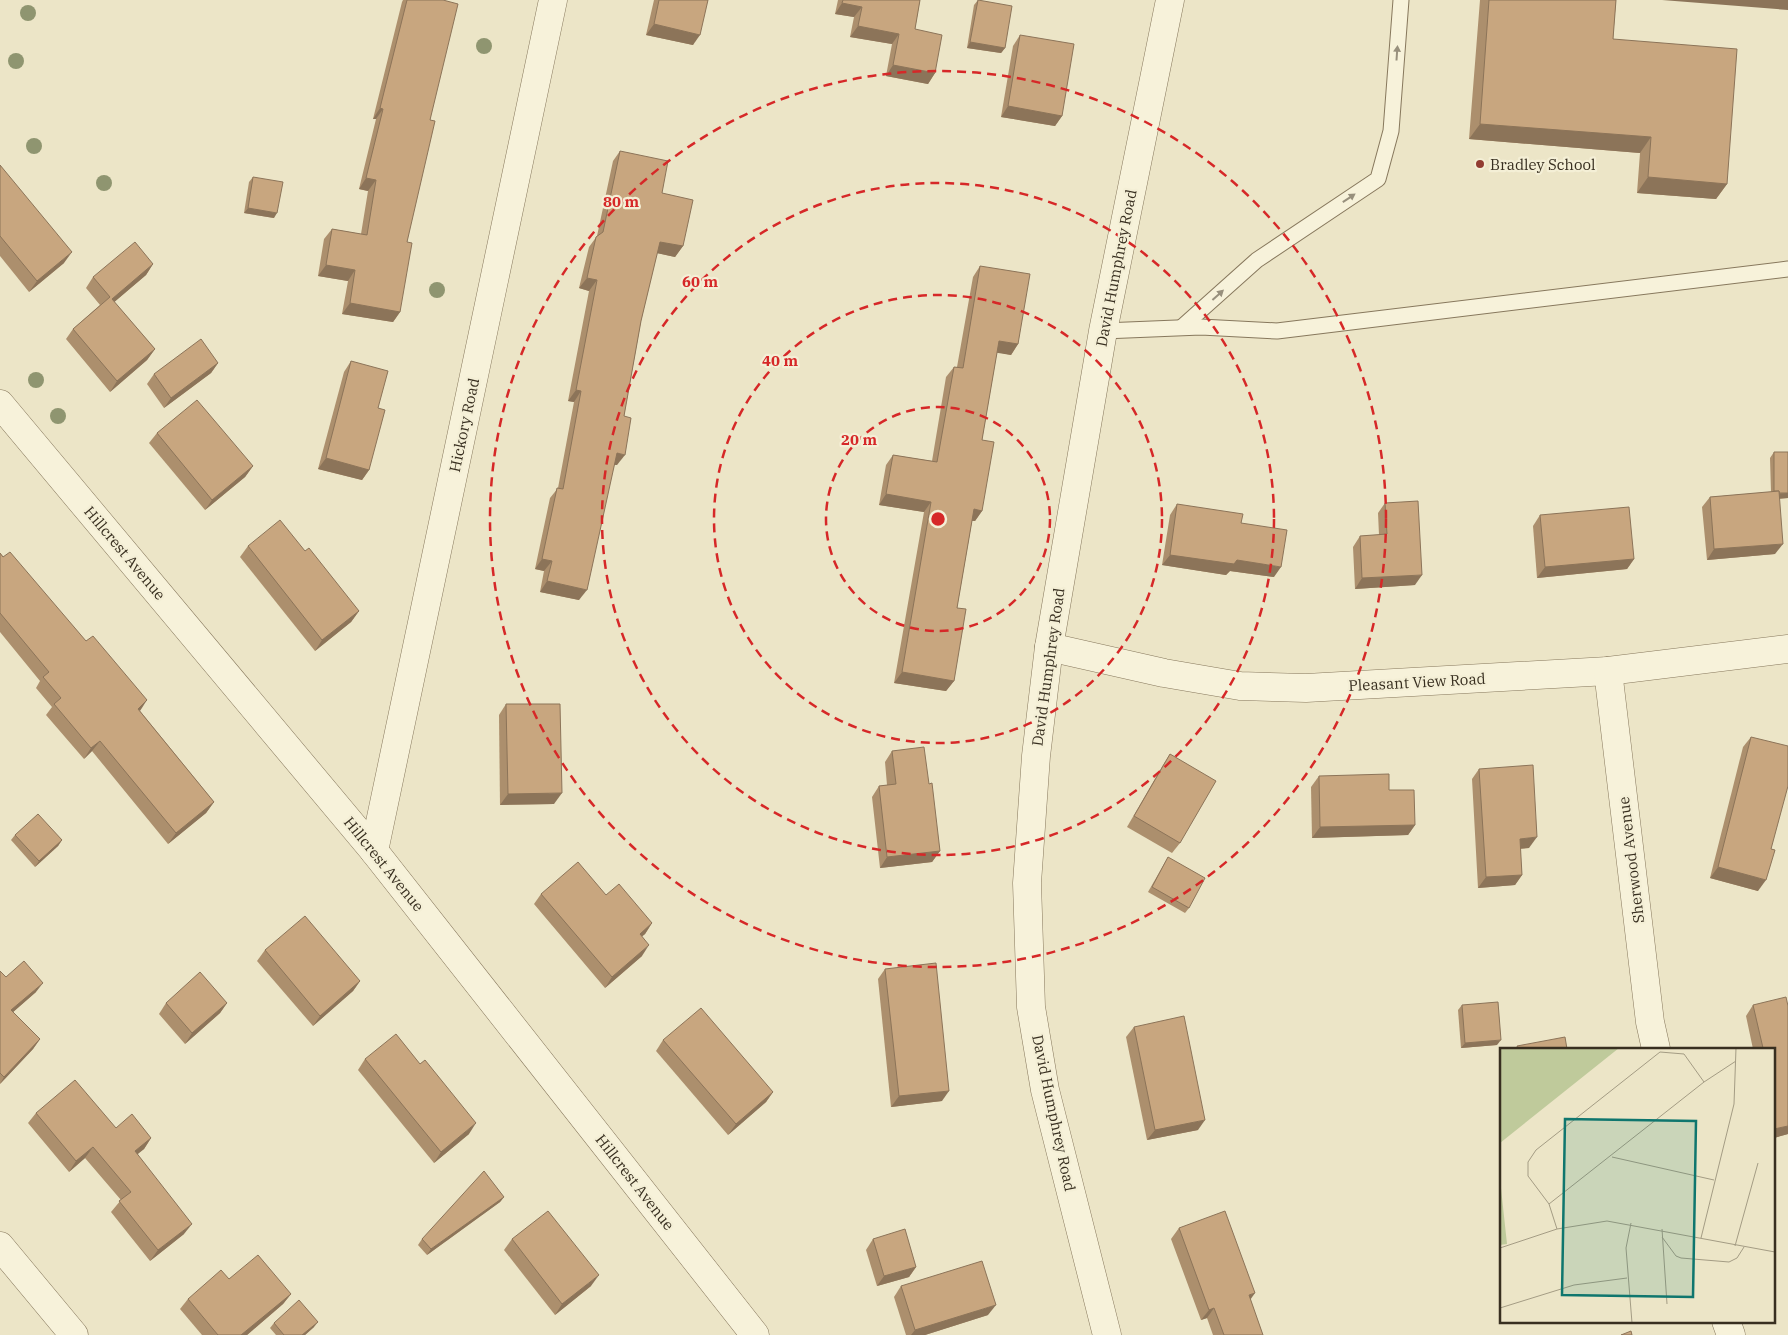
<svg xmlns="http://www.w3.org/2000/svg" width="1788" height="1335" font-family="'IBM Plex Serif',serif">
  <rect width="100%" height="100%" fill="#ece5c7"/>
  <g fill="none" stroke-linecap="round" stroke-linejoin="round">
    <g stroke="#87785d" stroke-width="17">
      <g id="service">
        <path d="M1182 327 1257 260 1378 179 1391 131 1401 0"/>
        <path d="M1103 331 1201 327 1277 331 1788 269"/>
      </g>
    </g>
    <g stroke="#87785d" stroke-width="29">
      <g id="minor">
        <path d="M0 404 374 851 755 1335"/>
        <path d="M1049 647 1164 673 1240 686 1306 688 1608 671 1788 649"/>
        <path d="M1608 671 1650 1022 1656 1049"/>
        <path d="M374 851 553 0"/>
        <path d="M0 1246 74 1335"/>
        <path d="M1726 1321 1731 1335"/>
      </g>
    </g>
    <g stroke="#87785d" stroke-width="29">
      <path id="tertiary" d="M1107 1335 1045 1090 1031 1007 1027 883 1036 756 1049 647 1103 331 1170 0"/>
    </g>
    <use href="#service" stroke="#f7f2da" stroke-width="15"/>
    <use href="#minor" stroke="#f7f2da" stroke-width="28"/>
    <use href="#tertiary" stroke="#f7f2da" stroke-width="28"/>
  </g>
  <g fill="#8f9570">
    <circle cx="28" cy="13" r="8"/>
    <circle cx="484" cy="46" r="8"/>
    <circle cx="16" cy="61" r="8"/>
    <circle cx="34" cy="146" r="8"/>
    <circle cx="104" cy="183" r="8"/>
    <circle cx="437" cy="290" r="8"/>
    <circle cx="36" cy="380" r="8"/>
    <circle cx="58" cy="416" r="8"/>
  </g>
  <g fill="#ac8f6d">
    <path d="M403 0H443L430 120 407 242 400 312 393 322 342 314 348 281 318 276 324 239 332 229 361 234 368 191 359 189 376 119H373L402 2Z"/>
    <path d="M654 0H708L693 45 646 35Z"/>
    <path d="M838 0H920L915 29 935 73 928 84 886 76 892 44 850 37 854 17 835 14Z"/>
    <path d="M978 0 1005 48 1001 53 967 48 974 5Z"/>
    <path d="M1480 0H1616L1613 39 1727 184 1716 199 1637 193 1640 153 1469 139Z"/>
    <path d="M1020 35 1062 116 1055 126 1001 117 1013 46Z"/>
    <path d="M620 151 662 193 683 246 675 257 657 253 641 321 624 416 617 465H614L579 600 540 592 544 571 535 569 550 498 558 488 574 402 568 401 589 291 579 288 589 247 597 236 613 161Z"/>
    <path d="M0 165 64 263 29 292 0 256Z"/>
    <path d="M253 177 274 218 244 213 249 182Z"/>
    <path d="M153 264 146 275 114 302 155 349 147 360 110 392 66 339 73 329 100 305 86 288 93 277Z"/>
    <path d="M980 266 1018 344 1011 355 997 352 982 440V511L975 521H972L957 608 954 681 946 691 894 683 924 512 879 505 886 465 893 455 932 461 946 377 954 367H957L973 277Z"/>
    <path d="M351 361 378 408 369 470 362 480 318 469 344 372Z"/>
    <path d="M218 363 211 373 164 408 147 384 154 374Z"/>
    <path d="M157 433 253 466 245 477 205 510 149 443Z"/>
    <path d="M1774 452H1788V498L1779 499 1775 554 1707 560 1702 507 1710 497 1771 492 1770 458Z"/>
    <path d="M1385 503 1415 585 1355 589 1353 547 1360 536 1379 535 1378 513Z"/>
    <path d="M1177 504 1241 523 1274 577 1230 571 1226 575 1162 565 1170 515Z"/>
    <path d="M1540 515 1634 559 1627 569 1537 578 1533 526Z"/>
    <path d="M248 546 359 611 351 622 315 651 240 557Z"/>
    <path d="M0 553 140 711 214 802 206 813 168 844 92 751 84 759 46 715 52 707 36 688 40 681 0 632Z"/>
    <path d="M506 704 554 804 500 805 499 715Z"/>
    <path d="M1751 737 1758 891 1710 878 1743 747Z"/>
    <path d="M892 751 929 784 940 851 932 862 880 868 872 797 879 786 887 785 885 762Z"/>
    <path d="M1170 754 1180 843 1172 853 1127 827 1163 765Z"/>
    <path d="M1479 769 1529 848 1520 849 1522 875 1515 885 1478 888 1472 779Z"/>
    <path d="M1319 776 1415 825 1408 835 1312 838 1311 787Z"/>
    <path d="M15 835 62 840 58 846 35 867 11 840Z"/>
    <path d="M1168 857 1189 908 1185 913 1148 892Z"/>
    <path d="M541 894 606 895 652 923 645 934 642 936V956L605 988 534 904Z"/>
    <path d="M265 950 360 981 353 991 313 1026 257 961Z"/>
    <path d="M885 969 942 1101 891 1107 878 979Z"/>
    <path d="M0 971 6 977 36 992 13 1012 40 1039 33 1049 0 1084Z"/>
    <path d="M166 1003H227L220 1013 185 1044 159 1014Z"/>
    <path d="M1462 1005 1497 1045 1461 1048 1458 1010Z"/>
    <path d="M1753 1005 1788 1006V1134L1774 1138V1049H1753L1746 1016Z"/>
    <path d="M1134 1027 1198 1130 1147 1140 1126 1037Z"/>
    <path d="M663 1040 773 1092 766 1102 728 1135 656 1051Z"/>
    <path d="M365 1059 469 1134 434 1163 358 1070Z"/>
    <path d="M36 1113 116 1128 151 1138 144 1149 137 1154 184 1234 150 1261 111 1212 121 1200 85 1158 69 1172 28 1123Z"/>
    <path d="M504 1197 500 1202 427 1255 418 1245 422 1239Z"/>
    <path d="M1179 1228 1250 1299 1263 1335H1213L1207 1318 1201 1320 1171 1239Z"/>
    <path d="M512 1239 591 1286 555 1315 504 1250Z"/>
    <path d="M873 1239 916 1267 909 1277 877 1286 866 1250Z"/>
    <path d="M229 1279 291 1294 283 1304 247 1335H202L180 1309 188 1299Z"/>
    <path d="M901 1286 988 1315 925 1335H906L894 1297Z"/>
    <path d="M274 1323 314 1327 305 1335H276L270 1328Z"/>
  </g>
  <g fill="#8c7459">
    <path d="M1662 0H1788V10Z"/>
    <path d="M842 3 862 7 854 17 835 14Z"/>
    <path d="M654 24 700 35 693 45 646 35Z"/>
    <path d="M858 26 899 34 892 44 850 37Z"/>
    <path d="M970 42 1005 48 1001 53 967 48Z"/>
    <path d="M893 65 935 73 928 84 886 76Z"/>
    <path d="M1008 106 1062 116 1055 126 1001 117Z"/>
    <path d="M380 108 383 109 376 119H373Z"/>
    <path d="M1480 124 1651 137 1640 153 1469 139Z"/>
    <path d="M1648 177 1727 184 1716 199 1637 193Z"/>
    <path d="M366 178 376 180 368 191 359 189Z"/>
    <path d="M248 208 277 213 274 218 244 213Z"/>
    <path d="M660 242 683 246 675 257 652 252Z"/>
    <path d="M72 252 64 263 29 292 37 281Z"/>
    <path d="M153 264 146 275 105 310 112 299Z"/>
    <path d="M326 265 355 270 348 281 318 276Z"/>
    <path d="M587 278 597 280 589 291 579 288Z"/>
    <path d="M350 303 400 312 393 322 342 314Z"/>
    <path d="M999 341 1018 344 1011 355 992 352Z"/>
    <path d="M155 349 147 360 110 392 117 381Z"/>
    <path d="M218 363 211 373 164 408 171 398Z"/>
    <path d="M576 390 581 391 574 402 568 401Z"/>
    <path d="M617 453 625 455 617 465 609 464Z"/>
    <path d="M326 458 369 470 362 480 318 469Z"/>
    <path d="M253 466 245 477 205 510 212 500Z"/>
    <path d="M1788 493V498L1771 499 1774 494Z"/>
    <path d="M886 494 931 502 924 512 879 505Z"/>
    <path d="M974 509 982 511 975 521 966 520Z"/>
    <path d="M1783 544 1775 554 1707 560 1714 549Z"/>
    <path d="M1170 555 1237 560 1281 567 1274 577 1230 571 1226 575 1162 565Z"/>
    <path d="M542 559 552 561 544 571 535 569Z"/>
    <path d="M1634 559 1627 569 1537 578 1545 567Z"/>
    <path d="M1422 575 1415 585 1355 589 1362 578Z"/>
    <path d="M547 581 587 590 579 600 540 592Z"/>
    <path d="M359 611 351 622 315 651 322 640Z"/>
    <path d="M902 672 954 681 946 691 894 683Z"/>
    <path d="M147 700 140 711 138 709Z"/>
    <path d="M100 741 92 751 84 759 91 748Z"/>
    <path d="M562 793 554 804 500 805 508 794Z"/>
    <path d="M214 802 206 813 168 844 176 833Z"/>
    <path d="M1415 825 1408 835 1312 838 1320 827Z"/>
    <path d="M1537 837 1529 848 1512 849 1520 839Z"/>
    <path d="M62 840 58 846 35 867 39 861Z"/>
    <path d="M940 851 932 862 880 868 887 857Z"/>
    <path d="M1718 867 1766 880 1758 891 1710 878Z"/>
    <path d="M1522 875 1515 885 1478 888 1486 877Z"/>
    <path d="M652 923 645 934 632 945 640 934Z"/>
    <path d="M649 945 642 956 605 988 612 977Z"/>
    <path d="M360 981 353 991 313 1026 320 1016Z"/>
    <path d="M43 983 36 992 4 1020 11 1010Z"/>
    <path d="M227 1003 220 1013 185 1044 192 1033Z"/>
    <path d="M40 1039 33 1049 0 1084 4 1077Z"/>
    <path d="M1501 1040 1497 1045 1461 1048 1465 1043Z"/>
    <path d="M949 1091 942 1101 891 1107 899 1096Z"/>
    <path d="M773 1092 766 1102 728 1135 736 1124Z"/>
    <path d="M1205 1120 1198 1130 1147 1140 1155 1130Z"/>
    <path d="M476 1123 469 1134 434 1163 441 1152Z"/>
    <path d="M1788 1126V1134L1774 1138V1129Z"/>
    <path d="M151 1138 144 1149 128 1162 135 1151Z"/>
    <path d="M93 1147 85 1158 69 1172 76 1161Z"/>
    <path d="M504 1197 500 1202 427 1255 431 1249Z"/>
    <path d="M192 1224 184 1234 150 1261 158 1250Z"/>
    <path d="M916 1267 909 1277 877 1286 884 1276Z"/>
    <path d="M599 1275 591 1286 555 1315 562 1304Z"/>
    <path d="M1255 1293 1248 1303 1249 1295Z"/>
    <path d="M291 1294 283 1304 247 1335H241Z"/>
    <path d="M996 1305 988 1315 925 1335H911L915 1330Z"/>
    <path d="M1214 1308 1207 1318 1201 1320 1209 1310Z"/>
    <path d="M318 1322 314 1327 305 1335H302Z"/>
  </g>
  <g fill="#c8a67f" stroke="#8c7459">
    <path d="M407 0H443L458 4 430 120 435 121 407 242 412 243 400 312 350 303 355 270 326 265 332 229 367 235 376 180 366 178 383 109 380 108Z"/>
    <path d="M659 0H708L700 35 654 24Z"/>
    <path d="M843 0H920L915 29 942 35 935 73 893 65 899 34 858 26 862 7 842 3Z"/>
    <path d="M978 0 1012 6 1005 48 970 42Z"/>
    <path d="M1489 0H1616L1613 39 1737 49 1727 184 1648 177 1651 137 1480 124Z"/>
    <path d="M1020 35 1074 44 1062 116 1008 106Z"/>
    <path d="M620 151 668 161 662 193 693 200 683 246 660 242 641 321 624 416 631 418 625 455 617 453 587 590 547 581 552 561 542 559 557 488 563 489 581 391 576 390 597 280 587 278 596 237 603 232Z"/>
    <path d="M0 165 72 252 37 281 0 236Z"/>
    <path d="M253 177 283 182 277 213 248 208Z"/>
    <path d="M135 242 153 264 112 299 155 349 117 381 73 329 110 297 93 277Z"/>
    <path d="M980 266 1030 274 1018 344 999 341 982 440 994 442 982 511 974 509 957 608 966 609 954 681 902 672 931 502 886 494 893 455 937 462 954 367 963 368Z"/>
    <path d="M201 339 218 363 171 398 154 374Z"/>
    <path d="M351 361 388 371 378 408 385 410 369 470 326 458Z"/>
    <path d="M197 400 253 466 212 500 157 433Z"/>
    <path d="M1774 452H1788V493H1779V491H1774Z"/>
    <path d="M1779 491 1783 544 1714 549 1710 497Z"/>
    <path d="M1418 501 1422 575 1362 578 1360 536 1387 534 1385 503Z"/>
    <path d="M1177 504 1243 514 1241 523 1287 530 1281 567 1237 560 1234 564 1170 555Z"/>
    <path d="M1629 507 1634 559 1545 567 1540 515Z"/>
    <path d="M280 520 305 551 309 548 359 611 322 640 248 546Z"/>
    <path d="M10 552 86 641 93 636 147 700 138 709 214 802 176 833 100 741 91 748 54 704 61 698 43 677 49 672 0 613V553L3 557Z"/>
    <path d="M506 704H560L562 793 508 794Z"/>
    <path d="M1751 737 1788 746V786L1771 849 1775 850 1766 880 1718 867Z"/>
    <path d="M924 747 929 784 932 783 940 851 887 857 879 786 896 784 892 751Z"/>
    <path d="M1170 754 1216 781 1180 843 1134 816Z"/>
    <path d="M1533 765 1537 837 1520 839 1522 875 1486 877 1479 769Z"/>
    <path d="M1389 774V790H1414L1415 825 1320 827 1319 776Z"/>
    <path d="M38 814 62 840 39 861 15 835Z"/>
    <path d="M1168 857 1205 878 1189 908 1152 887Z"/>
    <path d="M578 862 606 895 619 884 652 923 640 934 649 945 612 977 541 894Z"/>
    <path d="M305 916 360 981 320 1016 265 950Z"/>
    <path d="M24 961 43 983 11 1010 40 1039 4 1077 0 1073V971L6 977Z"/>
    <path d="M936 963 949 1091 899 1096 885 969Z"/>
    <path d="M200 972 227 1003 192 1033 166 1003Z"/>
    <path d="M1786 997 1788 1006V1126L1774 1129V1049H1760L1763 1048 1753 1005Z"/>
    <path d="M1498 1002 1501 1040 1465 1043 1462 1005Z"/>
    <path d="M701 1008 773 1092 736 1124 663 1040Z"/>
    <path d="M1184 1016 1205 1120 1155 1130 1134 1027Z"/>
    <path d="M396 1034 420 1064 425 1060 476 1123 441 1152 365 1059Z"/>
    <path d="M1565 1037 1567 1049H1518L1517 1046Z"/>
    <path d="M75 1080 116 1128 132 1114 151 1138 135 1151 192 1224 158 1250 119 1201 131 1192 93 1147 76 1161 36 1113Z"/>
    <path d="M484 1171 504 1197 431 1249 422 1239Z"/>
    <path d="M548 1211 599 1275 562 1304 512 1239Z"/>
    <path d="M1225 1211 1255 1293 1249 1295 1263 1335H1224L1214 1308 1209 1310 1179 1228Z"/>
    <path d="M905 1229 916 1267 884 1276 873 1239Z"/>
    <path d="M258 1255 291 1294 241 1335H218L188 1299 221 1270 229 1279Z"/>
    <path d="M982 1261 996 1305 915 1330 901 1286Z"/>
    <path d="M299 1300 318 1322 302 1335H284L274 1323Z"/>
    <path d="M1631 1331 1632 1335H1621Z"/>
  </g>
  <defs><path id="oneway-solid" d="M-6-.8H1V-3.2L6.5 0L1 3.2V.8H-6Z" transform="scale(1.25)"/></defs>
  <g fill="#98907d">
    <use href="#oneway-solid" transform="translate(1397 53) rotate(-86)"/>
    <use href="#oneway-solid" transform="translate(1349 198) rotate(-34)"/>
    <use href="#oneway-solid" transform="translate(1218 295) rotate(-42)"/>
  </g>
  <g fill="none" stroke="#d62828" stroke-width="2.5" stroke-dasharray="9 6">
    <circle cx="938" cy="519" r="112"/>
    <circle cx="938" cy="519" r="224"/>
    <circle cx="938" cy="519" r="336"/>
    <circle cx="938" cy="519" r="448"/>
  </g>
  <circle fill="#923c31" stroke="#f4efd6" stroke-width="2" cx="1480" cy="164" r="5"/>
  <g text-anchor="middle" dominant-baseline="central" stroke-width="4.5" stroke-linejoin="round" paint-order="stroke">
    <g font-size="15" fill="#382f20" stroke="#f4efd6" text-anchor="start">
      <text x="1490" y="164">Bradley School</text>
    </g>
    <g font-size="15" fill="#382f20" stroke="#f4efd6">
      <text transform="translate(1116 268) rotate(-79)">David Humphrey Road</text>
      <text transform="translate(464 425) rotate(-78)">Hickory Road</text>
      <text transform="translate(125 553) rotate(50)">Hillcrest Avenue</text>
      <text transform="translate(1048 667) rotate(-82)">David Humphrey Road</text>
      <text transform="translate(1417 682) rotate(-3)">Pleasant View Road</text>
      <text transform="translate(1631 860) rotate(-97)">Sherwood Avenue</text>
      <text transform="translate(384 864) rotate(51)">Hillcrest Avenue</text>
      <text transform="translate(1054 1113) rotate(78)">David Humphrey Road</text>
      <text transform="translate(635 1182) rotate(52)">Hillcrest Avenue</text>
    </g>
  </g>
  <g transform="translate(1500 1048)">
    <rect width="275" height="275" fill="#ece5c7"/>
    <path d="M0 0H119L0 95ZM0 131 7 196 0 197Z" fill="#bfca9b"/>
    <path fill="none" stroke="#a49c84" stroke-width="1" d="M112 109 214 132M49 156 204 34 236 13M131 175 126 200 132 275M57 181 49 156 28 128V114L36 102 160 4 184 6 204 34M162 181 167 256M162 189 176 208 181 210 229 214 237 210 244 199M201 190 234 56 236 0M235 198 258 115M0 200 57 181 107 173 275 204M0 260 74 237 127 230"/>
    <path fill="#0f766e" fill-opacity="0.15" stroke="#0f766e" stroke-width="2.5" d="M65 71 196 73 193 249 62 247Z"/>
    <rect width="275" height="275" fill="none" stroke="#382f20" stroke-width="2.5"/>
  </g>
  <circle cx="938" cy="519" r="8" fill="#d62828" stroke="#f4efd6" stroke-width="2.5"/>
  <g font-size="15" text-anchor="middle" font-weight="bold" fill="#d62828" stroke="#f4efd6" stroke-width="4.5" stroke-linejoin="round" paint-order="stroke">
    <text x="621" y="207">80 m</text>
    <text x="700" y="287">60 m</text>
    <text x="780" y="366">40 m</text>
    <text x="859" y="445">20 m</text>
  </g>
</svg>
